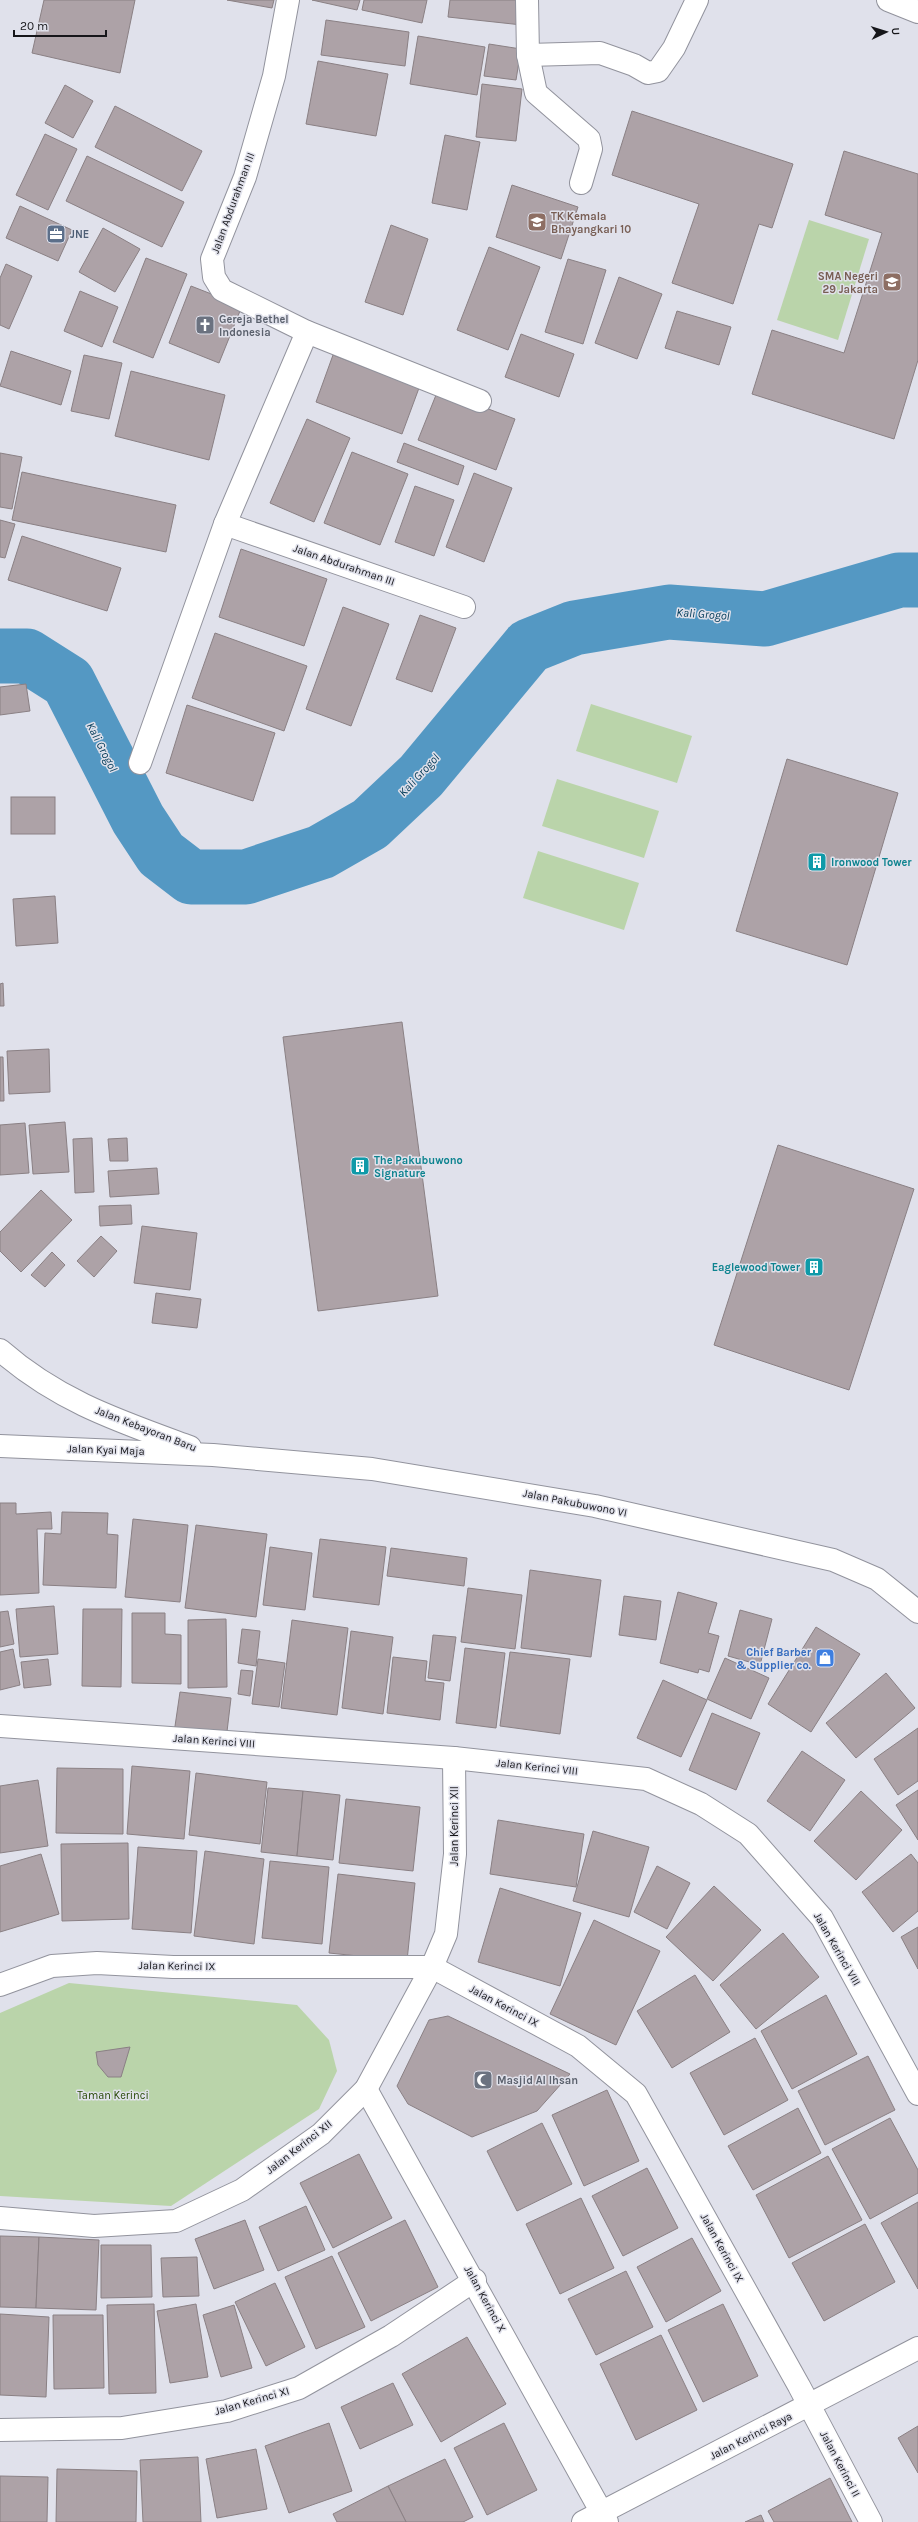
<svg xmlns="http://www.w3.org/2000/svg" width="918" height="2522" font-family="Karla,sans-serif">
  <rect width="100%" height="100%" fill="#e0e1eb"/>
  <g fill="#bad4aa">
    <path d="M809 220 869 239 838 340 777 320Z"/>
    <path d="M591 704 692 736 677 783 576 751Z"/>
    <path d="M557 779 659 811 644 858 542 826Z"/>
    <path d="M538 851 639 883 624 930 523 898Z"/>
    <path d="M69 1983 297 2005 329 2040 337 2071 319 2109 171 2206 0 2196V2013Z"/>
  </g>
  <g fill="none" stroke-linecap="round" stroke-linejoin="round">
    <path stroke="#5498c3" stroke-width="55" d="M0 656H27L68 682 138 819 161 854 191 877H246L321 852 370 824 421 776 529 646 574 628 669 612 765 619 899 580H918"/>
  </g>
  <g fill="#ada2a7" stroke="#8a8084">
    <path d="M44 0H135L120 73 32 53Z"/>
    <path d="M227 0H274L272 8Z"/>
    <path d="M312 0H360L357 10Z"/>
    <path d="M364 0H427L422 23 362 10Z"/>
    <path d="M450 0H525L522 25 448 17Z"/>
    <path d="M326 20 409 32 405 66 321 55Z"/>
    <path d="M418 36 485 47 477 95 410 84Z"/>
    <path d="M489 44 521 49 516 80 484 76Z"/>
    <path d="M318 61 388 74 376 136 306 124Z"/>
    <path d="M482 84 522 89 516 141 476 137Z"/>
    <path d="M65 85 93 101 73 138 45 123Z"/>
    <path d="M115 106 202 151 182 191 95 147Z"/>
    <path d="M632 111 793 164 772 228 759 224 733 304 672 283 699 204 612 175Z"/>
    <path d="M45 134 77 149 48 210 16 195Z"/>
    <path d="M445 135 480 142 467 210 432 203Z"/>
    <path d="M844 151 918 174V360L894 439 752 394 772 330 844 353 882 233 825 215Z"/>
    <path d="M87 156 184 202 162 247 66 201Z"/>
    <path d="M512 185 578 207 561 259 496 237Z"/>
    <path d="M20 206 72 230 58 261 6 238Z"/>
    <path d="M391 225 428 239 403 315 365 302Z"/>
    <path d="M103 228 140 249 115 292 79 272Z"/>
    <path d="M489 247 540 267 508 350 457 330Z"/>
    <path d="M146 258 187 274 153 358 113 342Z"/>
    <path d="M568 259 606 270 583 344 545 332Z"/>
    <path d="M6 264 32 276 9 329 0 325V278Z"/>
    <path d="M619 277 662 294 637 359 595 343Z"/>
    <path d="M191 286 242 306 219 363 169 343Z"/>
    <path d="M80 291 118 307 102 347 64 331Z"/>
    <path d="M677 311 731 327 719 365 665 348Z"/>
    <path d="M521 334 574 354 559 397 505 377Z"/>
    <path d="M11 351 71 371 61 405 0 386Z"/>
    <path d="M84 355 122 363 109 419 71 411Z"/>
    <path d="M333 355 419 388 402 434 316 402Z"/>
    <path d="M131 371 225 395 209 460 115 436Z"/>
    <path d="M438 390 515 419 496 470 418 440Z"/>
    <path d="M307 419 350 438 314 522 270 503Z"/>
    <path d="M404 443 464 466 458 485 397 462Z"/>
    <path d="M352 452 408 474 380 545 324 523Z"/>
    <path d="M0 453 22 457 12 509 0 507Z"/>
    <path d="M22 472 176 505 166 552 12 520Z"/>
    <path d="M474 473 512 488 484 562 446 547Z"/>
    <path d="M415 486 454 500 434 556 395 542Z"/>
    <path d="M0 520 15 524 5 558 0 557Z"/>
    <path d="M22 536 121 568 107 611 8 580Z"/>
    <path d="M241 549 327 579 304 646 219 617Z"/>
    <path d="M343 607 389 624 351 726 306 709Z"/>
    <path d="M420 615 456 628 432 692 396 679Z"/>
    <path d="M215 633 307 666 284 731 192 698Z"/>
    <path d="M26 684 30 711 0 715V687Z"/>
    <path d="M187 705 275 733 253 801 166 773Z"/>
    <path d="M787 759 898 793 847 965 736 931Z"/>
    <rect x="11" y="797" width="44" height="37"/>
    <path d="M55 896 58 943 16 946 13 899Z"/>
    <path d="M3 983 4 1006H0V984Z"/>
    <path d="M402 1022 438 1296 318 1311 283 1037Z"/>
    <path d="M49 1049 50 1092 9 1094 7 1051Z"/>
    <path d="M0 1057H3L4 1101H0Z"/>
    <path d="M65 1122 69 1172 33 1174 29 1125Z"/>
    <path d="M25 1123 29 1173 0 1175V1125Z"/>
    <path d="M92 1138 94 1192 75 1193 73 1139Z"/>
    <path d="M127 1138 128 1161H110L108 1139Z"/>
    <path d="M778 1145 914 1189 849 1390 714 1345Z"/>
    <path d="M157 1168 159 1194 110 1197 108 1171Z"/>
    <path d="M41 1190 72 1220 21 1272 0 1251V1232Z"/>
    <path d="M131 1205 132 1224 100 1226 99 1206Z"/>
    <path d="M142 1226 197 1233 190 1290 134 1283Z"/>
    <path d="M101 1236 117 1251 94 1277 77 1261Z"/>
    <path d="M52 1252 65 1265 45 1287 31 1275Z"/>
    <path d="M156 1293 201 1299 197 1328 152 1323Z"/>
    <path d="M0 1503H16V1514L51 1512 52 1529H37L39 1593 0 1595Z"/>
    <path d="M62 1512 108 1513 107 1534 118 1535 116 1588 43 1585 45 1533 61 1534Z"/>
    <path d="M133 1519 188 1525 180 1602 125 1597Z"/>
    <path d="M196 1525 267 1534 256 1617 185 1608Z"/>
    <path d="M320 1539 386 1547 379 1605 313 1597Z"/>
    <path d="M270 1547 312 1553 305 1610 263 1605Z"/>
    <path d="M391 1548 467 1558 464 1586 387 1576Z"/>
    <path d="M530 1570 601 1580 591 1657 521 1648Z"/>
    <path d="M468 1588 522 1595 515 1649 461 1642Z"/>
    <path d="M678 1592 717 1603 708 1633 719 1636 709 1672 699 1669 698 1673 660 1663Z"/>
    <path d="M624 1596 661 1601 656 1640 619 1635Z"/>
    <path d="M54 1606 58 1654 20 1657 16 1609Z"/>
    <path d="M83 1609H122L121 1687 82 1686Z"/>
    <path d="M740 1610 772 1619 760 1665 728 1656Z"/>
    <path d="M8 1611 14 1644 0 1647V1612Z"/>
    <path d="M132 1613H165V1634L181 1635V1684L132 1683Z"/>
    <path d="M226 1619 227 1687 188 1688V1620Z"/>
    <path d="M292 1620 348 1628 337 1715 281 1708Z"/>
    <path d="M816 1627 860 1654 811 1732 768 1704Z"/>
    <path d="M242 1629 260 1631 256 1666 238 1663Z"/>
    <path d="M351 1631 393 1637 383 1714 342 1708Z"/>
    <path d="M433 1635 456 1637 450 1681 428 1678Z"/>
    <path d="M465 1648 505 1653 496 1728 456 1723Z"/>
    <path d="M13 1649 20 1685 0 1690V1652Z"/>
    <path d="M510 1652 570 1659 560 1734 500 1726Z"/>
    <path d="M393 1657 427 1661 425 1681 444 1683 440 1720 387 1713Z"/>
    <path d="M725 1658 769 1678 751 1719 707 1699Z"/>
    <path d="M48 1659 51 1685 24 1688 21 1662Z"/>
    <path d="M258 1659 285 1663 279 1707 252 1704Z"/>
    <path d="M241 1670 253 1671 250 1696 238 1694Z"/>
    <path d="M886 1673 915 1708 856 1758 826 1723Z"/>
    <path d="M663 1680 707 1700 681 1757 637 1738Z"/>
    <path d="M180 1692 231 1698 226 1740 174 1733Z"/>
    <path d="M712 1713 760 1733 736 1790 689 1770Z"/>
    <path d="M918 1728V1781L898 1795 874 1759Z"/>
    <path d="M802 1751 845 1780 810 1831 767 1801Z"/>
    <path d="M132 1766 190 1771 184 1839 127 1834Z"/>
    <path d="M57 1768 123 1769V1834L56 1833Z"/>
    <path d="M196 1773 267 1782 260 1844 189 1835Z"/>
    <path d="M38 1780 48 1846 0 1853V1786Z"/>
    <path d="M268 1788 303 1791 297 1856 261 1852Z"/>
    <path d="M918 1790V1840L896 1805Z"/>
    <path d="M303 1791 340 1795 333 1860 297 1856Z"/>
    <path d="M861 1791 902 1830 856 1880 814 1841Z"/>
    <path d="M346 1799 420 1807 413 1871 339 1863Z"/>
    <path d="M498 1820 584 1834 576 1887 490 1874Z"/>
    <path d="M593 1831 649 1847 629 1917 573 1901Z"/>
    <path d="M128 1843 129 1919 62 1921 61 1844Z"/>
    <path d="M138 1847 197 1851 191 1933 132 1929Z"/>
    <path d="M205 1851 264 1859 254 1944 194 1936Z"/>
    <path d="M41 1854 59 1914 0 1932V1866Z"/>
    <path d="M911 1854 918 1863V1911L893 1932 862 1892Z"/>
    <path d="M270 1861 329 1867 322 1944 262 1938Z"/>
    <path d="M657 1866 690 1883 667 1929 634 1912Z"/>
    <path d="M338 1874 415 1883 407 1961 329 1953Z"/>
    <path d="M714 1886 761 1930 713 1981 666 1937Z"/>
    <path d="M500 1888 581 1913 560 1986 478 1962Z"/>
    <path d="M594 1920 660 1951 616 2045 550 2014Z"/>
    <path d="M918 1927V1969L901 1937Z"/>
    <path d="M783 1933 819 1977 756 2029 720 1985Z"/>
    <path d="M695 1975 730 2032 672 2068 637 2011Z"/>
    <path d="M826 1995 857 2054 792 2089 761 2031Z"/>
    <path d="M448 2016 570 2074 537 2111 472 2137 408 2104 397 2086 429 2020Z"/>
    <path d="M755 2038 788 2100 724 2135 690 2073Z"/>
    <path d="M130 2047 121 2077H108L98 2065 96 2052Z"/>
    <path d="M868 2056 895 2110 825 2145 798 2091Z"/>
    <path d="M607 2090 639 2161 584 2186 552 2115Z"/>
    <path d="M798 2108 821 2153 753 2190 728 2146Z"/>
    <path d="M890 2118 918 2170V2193L870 2219 832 2149Z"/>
    <path d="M542 2123 572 2184 517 2211 487 2151Z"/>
    <path d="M359 2154 392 2218 333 2248 300 2183Z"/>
    <path d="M828 2156 862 2220 789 2258 756 2195Z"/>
    <path d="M647 2168 678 2228 623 2256 592 2196Z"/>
    <path d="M581 2198 614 2268 560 2294 526 2224Z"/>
    <path d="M918 2202V2289L881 2223Z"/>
    <path d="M306 2206 325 2250 278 2271 259 2227Z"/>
    <path d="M245 2220 264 2270 214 2289 195 2239Z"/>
    <path d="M405 2220 438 2287 371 2321 338 2253Z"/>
    <path d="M865 2224 895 2282 824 2321 792 2263Z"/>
    <path d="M0 2236 39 2237 36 2308 0 2307Z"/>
    <path d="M39 2237 99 2240 96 2310 36 2308Z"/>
    <path d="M692 2238 721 2291 666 2322 637 2267Z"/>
    <path d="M101 2245H151L152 2297 101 2298Z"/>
    <path d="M332 2256 365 2327 316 2349 285 2277Z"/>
    <path d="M197 2257 199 2296 163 2297 161 2258Z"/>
    <path d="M626 2271 653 2327 596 2355 568 2299Z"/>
    <path d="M275 2283 305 2347 266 2366 235 2302Z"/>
    <path d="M154 2304 156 2393 109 2394 107 2305Z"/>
    <path d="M196 2304 208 2377 170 2383 157 2311Z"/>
    <path d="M723 2304 758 2376 703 2402 668 2330Z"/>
    <path d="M234 2305 252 2368 221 2377 203 2315Z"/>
    <path d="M0 2314 49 2317 46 2397 0 2395Z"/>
    <path d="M53 2315H103L104 2388 54 2389Z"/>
    <path d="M661 2335 697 2410 636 2440 600 2364Z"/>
    <path d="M467 2337 506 2404 441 2442 402 2374Z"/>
    <path d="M393 2383 413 2425 360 2449 341 2407Z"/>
    <path d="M329 2423 352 2491 289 2513 265 2446Z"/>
    <path d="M504 2423 537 2490 487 2515 454 2448Z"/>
    <path d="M918 2426V2473L898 2438Z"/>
    <path d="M256 2449 267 2509 217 2518 206 2459Z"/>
    <path d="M198 2457 201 2522H143L140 2460Z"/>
    <path d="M445 2459 473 2517 463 2522H406L388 2486Z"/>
    <path d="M57 2469 137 2471 136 2522H56Z"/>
    <path d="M0 2476 48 2477 47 2522H0Z"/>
    <path d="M830 2478 852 2522H774L768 2511Z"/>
    <path d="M388 2486 406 2522H337L333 2514Z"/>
    <path d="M761 2515 764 2522H745Z"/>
  </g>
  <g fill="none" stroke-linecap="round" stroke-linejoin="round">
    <g stroke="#92939d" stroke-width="24">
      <g id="minor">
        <path d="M288 0 274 76 245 177 212 259 214 277 222 290 307 332 480 401"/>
        <path d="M527 0 528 55 536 93 589 139 591 149 581 183"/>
        <path d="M528 55 600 53 634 65 648 73 658 71 674 48 697 0"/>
        <path d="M225 524 464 607"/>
        <path d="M140 763 225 524 307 332"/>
        <path d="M0 1726 454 1758 646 1779 701 1804 748 1834 822 1918 918 2094"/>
        <path d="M0 1985 52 1966 97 1963 173 1967H432L578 2046 636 2094 799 2386 871 2522"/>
        <path d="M366 2089 607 2522"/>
        <path d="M0 2218 94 2226 176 2221 242 2190 321 2134 366 2089 432 1967 446 1934 455 1854 454 1758"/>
        <path d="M0 2430 122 2428 227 2411 299 2388 391 2336 475 2280"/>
        <path d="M583 2522 918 2348"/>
      </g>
    </g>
    <g stroke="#92939d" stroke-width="24">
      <g id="primary">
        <path d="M0 1350C58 1401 119 1421 190 1447"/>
        <path d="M0 1446 213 1455 372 1469 595 1506 833 1560 877 1579 918 1612"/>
      </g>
    </g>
    <g stroke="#92939d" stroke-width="24">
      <path id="trunk" d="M888 0 918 12"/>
    </g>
    <use href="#minor" stroke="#fff" stroke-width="22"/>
    <use href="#primary" stroke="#fff" stroke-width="22"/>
    <use href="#trunk" stroke="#fff" stroke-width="22"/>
  </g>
  <defs>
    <g id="school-square" transform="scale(1)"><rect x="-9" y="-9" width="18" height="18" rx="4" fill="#8d6e63" stroke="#e0e1eb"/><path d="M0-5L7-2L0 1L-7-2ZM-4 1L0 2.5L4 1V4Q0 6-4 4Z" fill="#fff"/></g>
    <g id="office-square" transform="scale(1)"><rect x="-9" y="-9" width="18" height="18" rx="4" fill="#5c6f8a" stroke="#e0e1eb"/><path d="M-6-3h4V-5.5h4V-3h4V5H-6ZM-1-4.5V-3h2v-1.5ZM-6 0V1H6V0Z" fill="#fff"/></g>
    <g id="church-square" transform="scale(1)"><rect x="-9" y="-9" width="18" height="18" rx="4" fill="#6b7280" stroke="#e0e1eb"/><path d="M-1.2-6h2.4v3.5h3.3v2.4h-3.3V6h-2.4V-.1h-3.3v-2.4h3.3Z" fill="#fff"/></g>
    <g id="building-square" transform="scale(1)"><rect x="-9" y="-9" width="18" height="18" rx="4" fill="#0f9aa8" stroke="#e0e1eb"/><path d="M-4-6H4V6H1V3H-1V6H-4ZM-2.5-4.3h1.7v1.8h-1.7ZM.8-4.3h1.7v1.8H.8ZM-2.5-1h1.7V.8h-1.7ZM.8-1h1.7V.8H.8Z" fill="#fff"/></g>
    <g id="shop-square" transform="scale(1)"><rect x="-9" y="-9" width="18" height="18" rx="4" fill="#3f7fe0" stroke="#e0e1eb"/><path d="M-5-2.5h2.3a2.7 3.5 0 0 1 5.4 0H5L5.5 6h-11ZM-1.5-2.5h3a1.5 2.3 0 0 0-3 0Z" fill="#fff"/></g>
    <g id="mosque-square" transform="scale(1)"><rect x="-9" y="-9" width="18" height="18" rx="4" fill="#6b7280" stroke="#e0e1eb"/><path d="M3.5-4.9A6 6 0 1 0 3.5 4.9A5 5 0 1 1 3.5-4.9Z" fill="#fff"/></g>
  </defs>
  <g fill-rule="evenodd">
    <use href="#school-square" x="537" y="222"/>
    <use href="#office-square" x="56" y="234"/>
    <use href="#school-square" x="892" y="282"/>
    <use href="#church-square" x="205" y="325"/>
    <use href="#building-square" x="817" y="862"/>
    <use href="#building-square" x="360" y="1166"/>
    <use href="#building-square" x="814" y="1267"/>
    <use href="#shop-square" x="825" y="1658"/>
    <use href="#mosque-square" x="483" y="2080"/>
  </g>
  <g text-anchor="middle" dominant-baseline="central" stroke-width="3" stroke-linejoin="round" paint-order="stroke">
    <g font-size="11" fill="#16161a" stroke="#e0e1eb">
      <text transform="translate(233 203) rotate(-70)">Jalan Abdurahman III</text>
      <text transform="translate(344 565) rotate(19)">Jalan Abdurahman III</text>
      <text transform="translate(146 1429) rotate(21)">Jalan Kebayoran Baru</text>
      <text transform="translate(106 1450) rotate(2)">Jalan Kyai Maja</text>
      <text transform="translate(575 1503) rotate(11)">Jalan Pakubuwono VI</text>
      <text transform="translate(214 1741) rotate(4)">Jalan Kerinci VIII</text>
      <text transform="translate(537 1767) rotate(6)">Jalan Kerinci VIII</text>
      <text transform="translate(454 1826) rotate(-90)">Jalan Kerinci XII</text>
      <text transform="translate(837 1949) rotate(60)">Jalan Kerinci VIII</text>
      <text transform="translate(177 1966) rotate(1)">Jalan Kerinci IX</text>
      <text transform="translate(504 2006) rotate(28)">Jalan Kerinci IX</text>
      <text transform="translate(299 2147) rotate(-38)">Jalan Kerinci XII</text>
      <text transform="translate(722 2248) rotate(61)">Jalan Kerinci IX</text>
      <text transform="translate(485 2299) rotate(61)">Jalan Kerinci X</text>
      <text transform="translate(252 2401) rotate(-16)">Jalan Kerinci XI</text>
      <text transform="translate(751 2436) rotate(-27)">Jalan Kerinci Raya</text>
      <text transform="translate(840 2464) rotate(62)">Jalan Kerinci II</text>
    </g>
    <g font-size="11" font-weight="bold" fill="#785e54" stroke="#e0e1eb" text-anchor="start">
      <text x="551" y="216">TK Kemala<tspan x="551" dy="13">Bhayangkari 10</tspan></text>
      <text x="878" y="276" text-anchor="end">SMA Negeri<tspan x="878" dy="13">29 Jakarta</tspan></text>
    </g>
    <g font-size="11" font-weight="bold" fill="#4e5e75" stroke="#e0e1eb" text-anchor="start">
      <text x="70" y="234">JNE</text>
    </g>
    <g font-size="11" font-weight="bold" fill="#5b616d" stroke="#e0e1eb" text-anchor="start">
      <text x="219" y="319">Gereja Bethel<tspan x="219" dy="13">Indonesia</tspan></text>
      <text x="497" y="2080">Masjid Al Ihsan</text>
    </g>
    <g font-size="11" font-weight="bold" fill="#0d838f" stroke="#e0e1eb" text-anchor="start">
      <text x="831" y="862">Ironwood Tower</text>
      <text x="374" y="1160">The Pakubuwono<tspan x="374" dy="13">Signature</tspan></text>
      <text x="800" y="1267" text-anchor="end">Eaglewood Tower</text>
    </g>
    <g font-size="11" font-weight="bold" fill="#366cbe" stroke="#e0e1eb" text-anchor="end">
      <text x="811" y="1652">Chief Barber<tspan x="811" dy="13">&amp; Supplier co.</tspan></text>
    </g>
    <g font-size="11" fill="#254703" stroke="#e0e1eb">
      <text x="113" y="2095">Taman Kerinci</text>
    </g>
    <g font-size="12" font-style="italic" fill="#003a58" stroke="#e0e1eb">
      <text transform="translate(703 614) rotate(4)">Kali Grogol</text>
      <text transform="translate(102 747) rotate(63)">Kali Grogol</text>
      <text transform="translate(419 775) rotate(-47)">Kali Grogol</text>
    </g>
  </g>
  <g transform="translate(886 32) rotate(86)" stroke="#e0e1eb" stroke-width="3" paint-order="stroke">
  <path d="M0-3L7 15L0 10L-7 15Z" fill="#16161a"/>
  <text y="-6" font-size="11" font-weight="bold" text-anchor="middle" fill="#16161a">U</text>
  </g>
  <path d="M14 30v6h92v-6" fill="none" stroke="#16161a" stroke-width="2"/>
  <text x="20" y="30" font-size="12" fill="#16161a" stroke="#e0e1eb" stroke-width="3" paint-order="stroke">20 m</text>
</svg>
